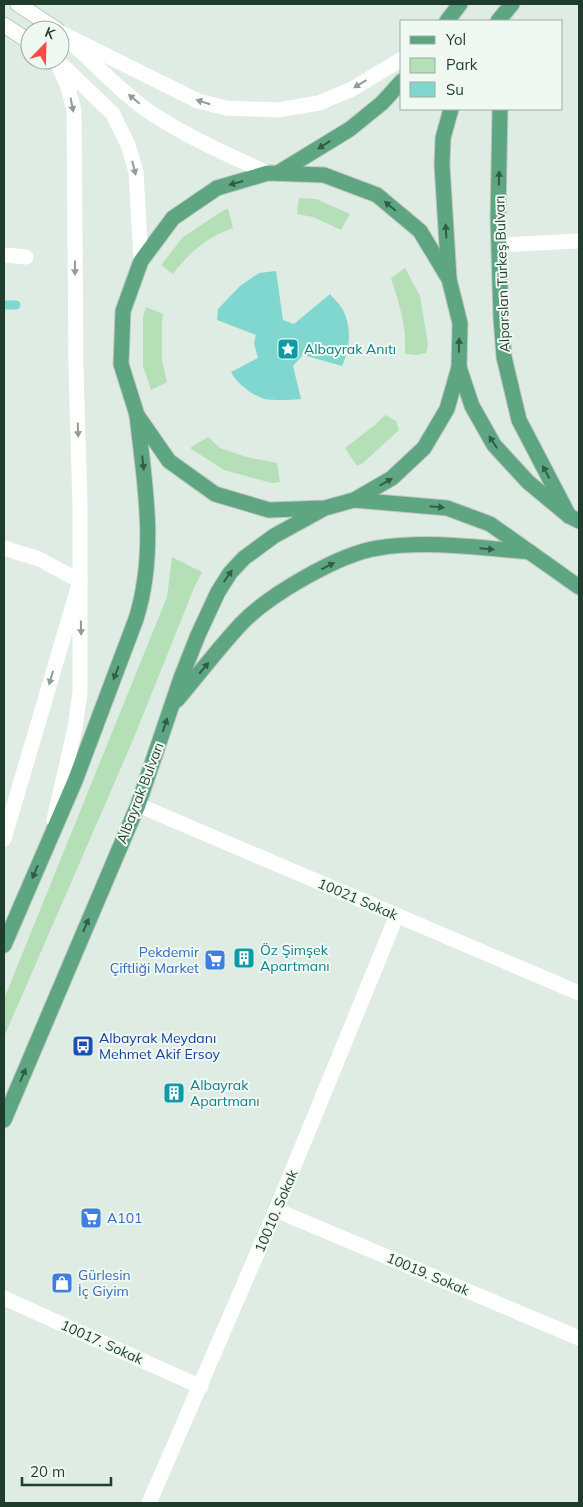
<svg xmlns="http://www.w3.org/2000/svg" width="583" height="1507" font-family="Mulish,sans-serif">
  <rect width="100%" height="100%" fill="#dfece3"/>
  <g fill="#b5dfb6">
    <path d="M299 198 316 199 350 214 341 230 313 217 297 214Z"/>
    <path d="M228 209 233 228C207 237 190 252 173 274L161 265 183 237 224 210Z"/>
    <path d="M405 268 420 296 428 345 426 353 416 355 405 354C407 326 399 304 391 278Z"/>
    <path d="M146 307 163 314 162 320V360L167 382 151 390 143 366V317Z"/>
    <path d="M385 415 396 421 399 430 363 463 357 466 345 448 375 425Z"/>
    <path d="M208 437 220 448 246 457 277 463 280 482 272 483 224 470 190 448Z"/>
    <path d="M172 557 202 572 194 588 133 740 4 1037V999L167 597Z"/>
  </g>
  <path fill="#80d7d0" d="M276 271 283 320 294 324 330 294C334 299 340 304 343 310 352 327 350 349 342 366L303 355 293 366 301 399C290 400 276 401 265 399 253 396 236 383 231 372L258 358 254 343 256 335 217 320 218 309 240 286 259 273Z"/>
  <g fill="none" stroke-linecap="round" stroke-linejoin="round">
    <path stroke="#80d7d0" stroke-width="9" d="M4 305H16"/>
    <g stroke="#b1cdbc" stroke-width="17">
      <g id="secondary">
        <path d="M18 4 57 30"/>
        <path d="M4 25 30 42"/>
      </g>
    </g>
    <g stroke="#c0c9c4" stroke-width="17">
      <g id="primary">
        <path d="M447 21 460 4"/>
        <path d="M498 21 512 4"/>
        <path d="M500 109 498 218 501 318 504 357 519 420 569 516"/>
        <path d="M278 173 350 129 382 103 402 81"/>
        <path d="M449 278 442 165 443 138 451 109"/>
        <path d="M459 367 472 406 494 445 528 482 569 516 579 521"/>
        <path d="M354 500 447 508 490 524 579 587"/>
        <path d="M177 700C198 675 218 649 240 625 268 595 339 554 378 548 428 540 480 548 530 552"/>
        <path d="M4 945 75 781 136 619C157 552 145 485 137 416"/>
        <path d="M4 1120 138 805 181 678 198 635 218 592 230 573 244 558 274 536 325 508 354 500 392 478 424 448 447 409 459 367 460 323 449 279 420 231 377 195 324 175 268 173 217 188 173 218 141 261 123 311 121 364 137 415 169 461 215 494 269 510 325 508"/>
      </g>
    </g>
    <g stroke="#fff" stroke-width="15">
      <path d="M499 245 579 241"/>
      <path d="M4 255 26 257"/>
      <path d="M4 548 39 559 80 581 4 839"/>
      <path d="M138 805 579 993"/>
      <path d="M276 1210 579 1338"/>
      <path d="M4 1298 201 1387"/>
      <path d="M149 1503 276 1210 397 915"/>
    </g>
    <g stroke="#fff" stroke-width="15">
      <path d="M61 33 198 101 226 108 278 110 319 103 352 89 402 59"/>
      <path d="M73 44C98 67 123 94 151 113 188 137 228 155 268 173"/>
      <path d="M63 66 113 114 128 145 136 172 141 261"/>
      <path d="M54 820 75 728 80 692V507L76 368 74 111 68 87 56 60"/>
    </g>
    <use href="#secondary" stroke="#fff" stroke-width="15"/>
    <use href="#primary" stroke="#5ea682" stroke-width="15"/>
  </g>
  <defs><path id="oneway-solid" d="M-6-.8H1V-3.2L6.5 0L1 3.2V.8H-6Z" transform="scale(1.25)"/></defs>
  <g fill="#8e9e96">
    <use href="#oneway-solid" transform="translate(360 84) rotate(149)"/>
    <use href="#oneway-solid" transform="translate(134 99) rotate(-141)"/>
    <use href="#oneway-solid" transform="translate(203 102) rotate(-163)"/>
    <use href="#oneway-solid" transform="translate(72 105) rotate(79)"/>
    <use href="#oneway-solid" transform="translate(134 168) rotate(76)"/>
    <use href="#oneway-solid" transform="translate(75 268) rotate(90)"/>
    <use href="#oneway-solid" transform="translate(78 430) rotate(88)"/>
    <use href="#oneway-solid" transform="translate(81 628) rotate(89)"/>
    <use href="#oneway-solid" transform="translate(51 678) rotate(106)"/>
  </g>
  <g fill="#315c46">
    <use href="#oneway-solid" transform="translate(324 145) rotate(147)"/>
    <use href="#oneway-solid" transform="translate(499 178) rotate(-89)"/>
    <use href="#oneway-solid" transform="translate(236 183) rotate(164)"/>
    <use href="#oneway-solid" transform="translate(390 206) rotate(-140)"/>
    <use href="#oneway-solid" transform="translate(446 231) rotate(-93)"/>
    <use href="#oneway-solid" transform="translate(459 345) rotate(-89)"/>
    <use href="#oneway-solid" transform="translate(493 442) rotate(-123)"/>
    <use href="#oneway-solid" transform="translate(143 463) rotate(83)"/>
    <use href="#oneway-solid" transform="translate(546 472) rotate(-118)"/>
    <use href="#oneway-solid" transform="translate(386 482) rotate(-30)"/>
    <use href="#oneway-solid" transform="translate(437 507) rotate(5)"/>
    <use href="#oneway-solid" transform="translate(487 549) rotate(5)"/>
    <use href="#oneway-solid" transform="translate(328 566) rotate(-27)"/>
    <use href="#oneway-solid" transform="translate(228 576) rotate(-55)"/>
    <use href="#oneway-solid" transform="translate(204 668) rotate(-50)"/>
    <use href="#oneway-solid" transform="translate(116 673) rotate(111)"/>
    <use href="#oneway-solid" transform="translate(165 725) rotate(-71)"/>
    <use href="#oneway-solid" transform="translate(35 872) rotate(113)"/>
    <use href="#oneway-solid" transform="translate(86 925) rotate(-67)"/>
    <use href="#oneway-solid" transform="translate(23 1075) rotate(-67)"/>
  </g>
  <defs>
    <g id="sight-square" transform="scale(1.125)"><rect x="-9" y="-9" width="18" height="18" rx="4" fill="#0f9aa8" stroke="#eff8f1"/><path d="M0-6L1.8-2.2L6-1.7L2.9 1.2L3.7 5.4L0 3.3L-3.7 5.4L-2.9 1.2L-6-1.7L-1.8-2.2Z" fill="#fff"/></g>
    <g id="building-square" transform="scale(1.125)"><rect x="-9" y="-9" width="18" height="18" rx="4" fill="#0f9aa8" stroke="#eff8f1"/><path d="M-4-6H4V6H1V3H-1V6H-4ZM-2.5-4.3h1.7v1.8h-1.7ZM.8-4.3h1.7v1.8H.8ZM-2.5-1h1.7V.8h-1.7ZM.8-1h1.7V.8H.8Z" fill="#fff"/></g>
    <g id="supermarket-square" transform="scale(1.125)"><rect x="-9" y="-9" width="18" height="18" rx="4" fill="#3f7fe0" stroke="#eff8f1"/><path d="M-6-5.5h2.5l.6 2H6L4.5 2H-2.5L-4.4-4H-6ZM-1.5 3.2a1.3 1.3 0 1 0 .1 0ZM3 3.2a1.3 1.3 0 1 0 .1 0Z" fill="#fff"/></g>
    <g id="bus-square" transform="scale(1.125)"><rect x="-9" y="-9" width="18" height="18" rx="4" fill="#1a4fb4" stroke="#eff8f1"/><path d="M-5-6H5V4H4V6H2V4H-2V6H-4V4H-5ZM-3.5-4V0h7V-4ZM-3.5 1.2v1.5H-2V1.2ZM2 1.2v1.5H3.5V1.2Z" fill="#fff"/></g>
    <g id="shop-square" transform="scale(1.125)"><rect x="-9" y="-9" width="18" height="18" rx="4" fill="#3f7fe0" stroke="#eff8f1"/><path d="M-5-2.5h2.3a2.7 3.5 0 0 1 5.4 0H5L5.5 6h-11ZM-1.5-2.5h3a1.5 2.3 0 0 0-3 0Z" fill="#fff"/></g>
  </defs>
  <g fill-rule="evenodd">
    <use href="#sight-square" x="288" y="349"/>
    <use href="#building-square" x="244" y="958"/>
    <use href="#supermarket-square" x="215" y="960"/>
    <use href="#bus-square" x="83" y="1046"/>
    <use href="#building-square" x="174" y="1093"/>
    <use href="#supermarket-square" x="91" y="1218"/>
    <use href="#shop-square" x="62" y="1283"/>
  </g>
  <g text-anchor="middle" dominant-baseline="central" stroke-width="4" stroke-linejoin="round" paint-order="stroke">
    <g font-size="14" fill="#1e3d2d" stroke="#eff8f1">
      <text transform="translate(502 274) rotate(-92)">Alparslan Türkeş Bulvarı</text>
      <text transform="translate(140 793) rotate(-69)">Albayrak Bulvarı</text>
      <text transform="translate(358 899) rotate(23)">10021 Sokak</text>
      <text transform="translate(276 1211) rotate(-67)">10010. Sokak</text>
      <text transform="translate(428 1274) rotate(23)">10019. Sokak</text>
      <text transform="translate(102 1342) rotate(24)">10017. Sokak</text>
    </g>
    <g font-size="14" fill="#0d838f" stroke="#eff8f1" text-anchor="start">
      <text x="304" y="349">Albayrak Anıtı</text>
      <text x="260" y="950">Öz Şimşek<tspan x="260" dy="16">Apartmanı</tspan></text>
      <text x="190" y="1085">Albayrak<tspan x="190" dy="16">Apartmanı</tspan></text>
    </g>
    <g font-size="14" fill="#366cbe" stroke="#eff8f1" text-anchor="start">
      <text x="199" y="952" text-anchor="end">Pekdemir<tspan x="199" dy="16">Çiftliği Market</tspan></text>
      <text x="107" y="1218">A101</text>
      <text x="78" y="1275">Gürlesin<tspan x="78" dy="16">İç Giyim</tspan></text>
    </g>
    <g font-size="14" fill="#164399" stroke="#eff8f1" text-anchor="start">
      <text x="99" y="1038">Albayrak Meydanı<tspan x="99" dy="16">Mehmet Akif Ersoy</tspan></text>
    </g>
  </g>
  <rect width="583" height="1507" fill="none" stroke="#1e3d2d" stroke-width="10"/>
  <rect x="400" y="20" width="162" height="90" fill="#eff8f1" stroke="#9bada3"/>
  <rect x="410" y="36" width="25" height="8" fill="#5ea682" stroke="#9bada3"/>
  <text x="446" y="45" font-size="15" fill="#1e3d2d">Yol</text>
  <rect x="410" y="58" width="25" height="15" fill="#b5dfb6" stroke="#9bada3"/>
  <text x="446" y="70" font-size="15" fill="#1e3d2d">Park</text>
  <rect x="410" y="82" width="25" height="15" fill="#80d7d0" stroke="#9bada3"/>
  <text x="446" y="95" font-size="15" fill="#1e3d2d">Su</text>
  <g transform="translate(45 45) rotate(23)"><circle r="24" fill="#eff8f1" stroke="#9bada3"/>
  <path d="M0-4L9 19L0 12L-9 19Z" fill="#ff4a49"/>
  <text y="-8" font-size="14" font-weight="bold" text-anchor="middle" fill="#1e3d2d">K</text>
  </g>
  <path d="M22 1477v8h89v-8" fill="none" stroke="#1e3d2d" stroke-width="2.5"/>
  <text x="30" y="1477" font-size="15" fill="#1e3d2d" stroke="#eff8f1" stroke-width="4" paint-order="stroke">20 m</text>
</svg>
